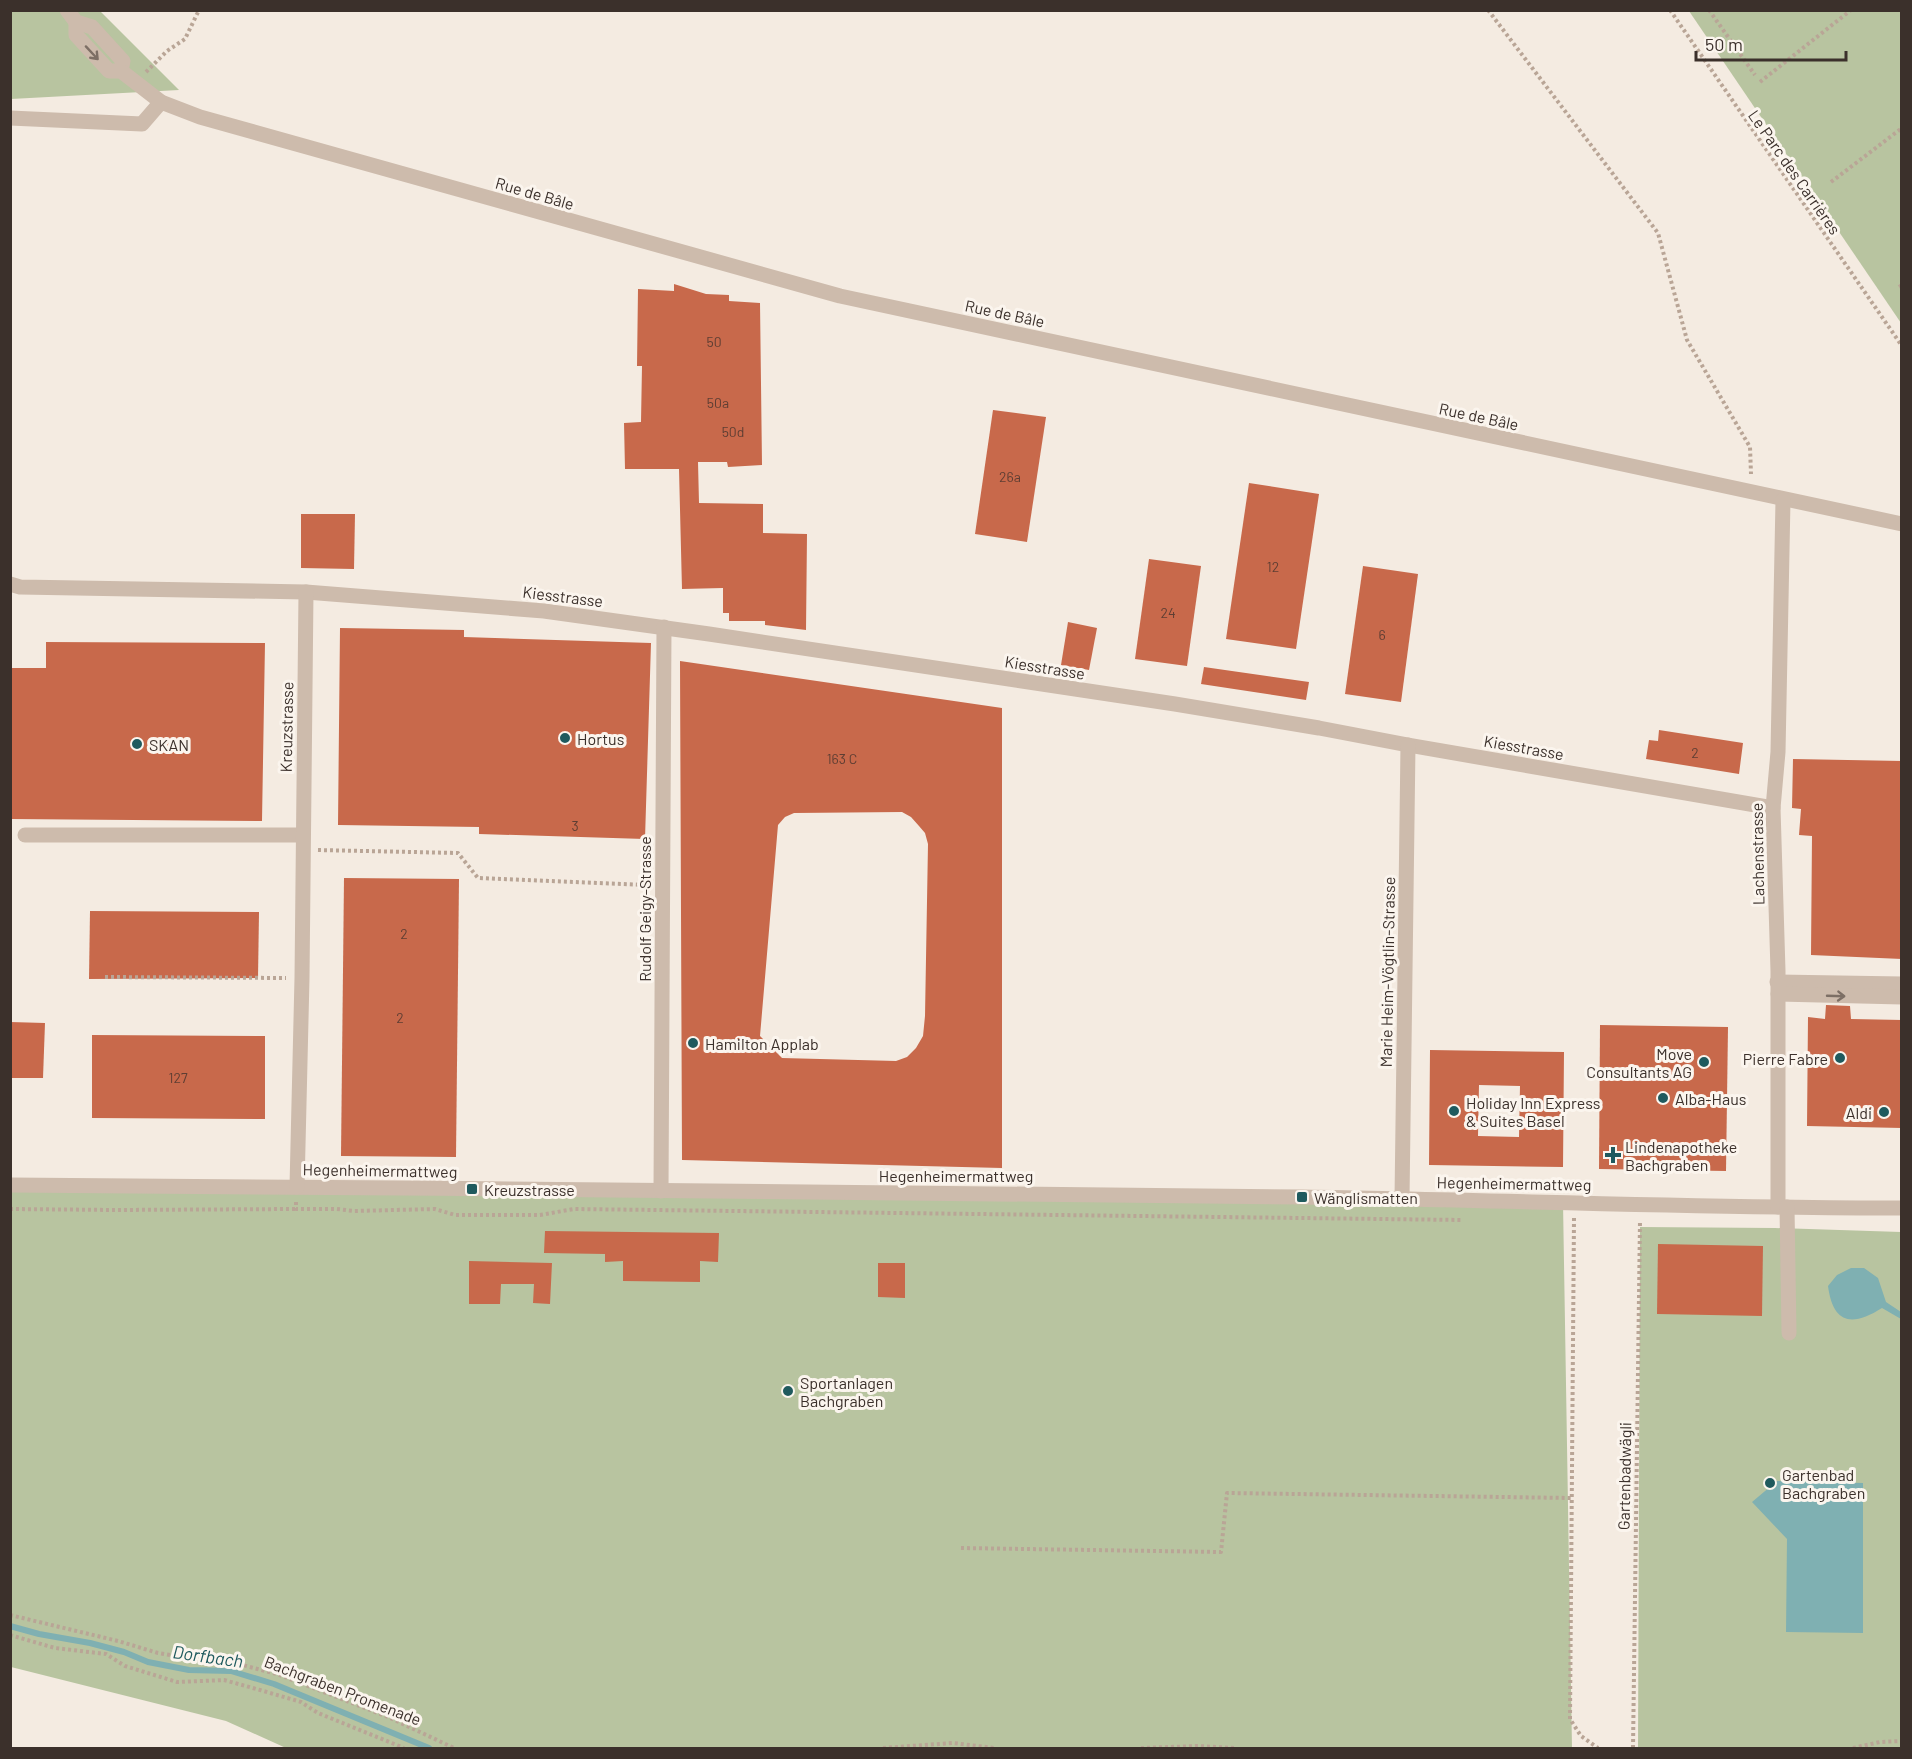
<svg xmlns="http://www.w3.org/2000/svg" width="1912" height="1759" font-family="Barlow,sans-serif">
  <rect width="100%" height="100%" fill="#f4ebe1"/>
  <g fill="#b8c4a0">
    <path d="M11 11H100L179 90 11 99Z"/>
    <path d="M1689 11H1901V323Z"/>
    <path d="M11 1185 1563 1202 1572 1748H286L226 1721 11 1667Z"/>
    <path d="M1640 1227 1775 1228 1901 1232V1748H1638Z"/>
  </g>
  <g fill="#7fb0b2">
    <path d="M1851 1268H1864L1878 1278 1886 1302 1901 1312V1319L1882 1308C1852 1327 1833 1324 1828 1286L1837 1275Z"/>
    <path d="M1777 1481 1863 1483V1633L1786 1632 1787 1539 1752 1502Z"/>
  </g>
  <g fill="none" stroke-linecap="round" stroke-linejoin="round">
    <path stroke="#7fb0b2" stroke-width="6" d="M10 1626 39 1634 90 1643 124 1652 148 1662 189 1670 231 1671 274 1684 429 1748"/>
  </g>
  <g fill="#c8694b" fill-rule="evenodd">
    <path d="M674 284 706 294 729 295V301L760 303 762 465 728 467 727 462H698L699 503 763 504V533L807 534 806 630 765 625V621H729V613H723V588L682 589 679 469H625L624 423 641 422 642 366H637L638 289 674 291Z"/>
    <path d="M993 410 1046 417 1027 542 975 534Z"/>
    <path d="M1249 483 1319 494 1296 649 1226 639Z"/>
    <path d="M301 514H355L354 569 301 568Z"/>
    <path d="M1149 559 1201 566 1187 666 1135 659Z"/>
    <path d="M1363 566 1418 574 1401 702 1345 694Z"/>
    <path d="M1068 622 1097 628 1089 670 1061 665Z"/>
    <path d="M340 628 464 630V637L651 643 645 839 479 834V827L338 825Z"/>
    <path d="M46 642 265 643 262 821 10 819V668H46Z"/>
    <path d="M680 661 1002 708V1168L682 1160ZM902 812 911 817 919 826 925 833 928 844 925 1016 923 1036 916 1048 907 1057 896 1061 782 1058 760 1036 778 825 785 817 794 813Z"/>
    <path d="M1204 667 1309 682 1306 700 1201 684Z"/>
    <path d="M1659 730 1743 743 1739 774 1646 759 1649 740 1658 741Z"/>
    <path d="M1793 759 1902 761V959L1811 955 1812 836 1799 835 1801 809 1792 808Z"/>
    <path d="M344 878 459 879 456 1157 341 1156Z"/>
    <path d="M90 911 259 912 258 978 89 979Z"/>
    <path d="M1826 1005 1850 1006 1851 1019 1902 1020V1128L1807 1126 1808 1017 1825 1019Z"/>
    <path d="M10 1022 45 1023 43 1078H10Z"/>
    <path d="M1600 1025 1728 1027 1726 1171 1599 1169Z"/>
    <path d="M92 1035 265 1036V1119L92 1118Z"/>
    <path d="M1430 1050 1564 1052 1563 1167 1429 1165ZM1479 1085 1520 1086 1519 1137 1478 1136Z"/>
    <path d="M545 1231 719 1233 718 1262 700 1261V1282L623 1281V1261L605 1262V1254L544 1253Z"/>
    <path d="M1658 1244 1763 1246 1762 1316 1657 1314Z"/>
    <path d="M469 1261 552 1263 550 1304 533 1303 534 1284H501L500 1304H469Z"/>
    <path d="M878 1263H905V1298L878 1297Z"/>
  </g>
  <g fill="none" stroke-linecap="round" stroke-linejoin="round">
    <g stroke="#b9a596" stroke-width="4" stroke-dasharray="3 3" stroke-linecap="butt">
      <path d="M1488 10 1658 233 1687 340 1750 447 1751 474"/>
      <path d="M1670 10 1902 346"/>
      <path d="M1709 10 1755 75"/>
      <path d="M146 72 167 51 185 39 199 10"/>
      <path d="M1760 82 1851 10"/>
      <path d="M1831 182 1902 128"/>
      <path d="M1899 287 1902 285"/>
      <path d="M318 850 458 853 478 878 647 885"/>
      <path d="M105 977 286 978"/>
      <path d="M296 1202V1209H337L354 1211 435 1209 455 1215H540L574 1209 1462 1220"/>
      <path d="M10 1209 116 1210 296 1209"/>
      <path d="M1574 1218 1570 1719 1581 1736 1598 1748"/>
      <path d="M961 1548 1221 1552 1227 1493 1571 1498"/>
      <path d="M10 1615 118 1641 158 1653 187 1658 227 1661 277 1674 388 1717 454 1748"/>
      <path d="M10 1635 55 1648 106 1654 125 1666 177 1682 224 1680 260 1690 301 1702 318 1713 404 1748"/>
      <path d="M883 1748 953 1743 994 1748"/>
      <path d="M1141 1748 1198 1746 1234 1748"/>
      <path d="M1633 1748 1640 1221"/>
      <path d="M1853 1748 1880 1742 1902 1741"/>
    </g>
    <g stroke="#cdbbac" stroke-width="15">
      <path d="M67 10 76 22 92 27 123 61 121 71"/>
      <path d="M76 22V35L109 71H121L161 102 200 117 840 296 1902 524"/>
      <path d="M10 118 142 124 161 102"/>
      <path d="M10 584 20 587 306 592 544 611 709 634 1175 704 1319 728 1408 745 1773 808"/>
      <path d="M25 835H302"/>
      <path d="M1777 982 1902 984"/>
      <path d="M1778 994 1902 997"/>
      <path d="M10 1185C441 1189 872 1190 1303 1197 1502 1200 1702 1208 1902 1208"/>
      <path d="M297 1187 302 978 306 592"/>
      <path d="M661 1191 664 627"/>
      <path d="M1402 1199 1408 745"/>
      <path d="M1778 1207V971L1773 808 1778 752 1783 500"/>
      <path d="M1787 1207 1789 1333"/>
    </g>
  </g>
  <defs><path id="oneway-shaft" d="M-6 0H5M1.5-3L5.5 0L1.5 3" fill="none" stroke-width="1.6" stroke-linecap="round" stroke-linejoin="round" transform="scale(1.5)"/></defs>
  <g stroke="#7d6f65">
    <use href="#oneway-shaft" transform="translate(92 53) rotate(47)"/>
    <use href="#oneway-shaft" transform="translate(1836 996) rotate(2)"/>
  </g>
  <g fill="#1f5a5e" stroke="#fbf5ee" stroke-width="2">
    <circle cx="565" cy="738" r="6"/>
    <circle cx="137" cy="744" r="6"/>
    <circle cx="693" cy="1043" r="6"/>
    <circle cx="1840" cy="1058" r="6"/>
    <circle cx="1704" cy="1062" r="6"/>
    <circle cx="1663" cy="1098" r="6"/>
    <circle cx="1454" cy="1111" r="6"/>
    <circle cx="1884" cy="1112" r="6"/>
    <path d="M1610 1146h6v6h6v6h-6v6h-6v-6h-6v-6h6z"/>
    <rect x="466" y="1183" width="12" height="12" rx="3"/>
    <rect x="1296" y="1191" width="12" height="12" rx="3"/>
    <circle cx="788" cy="1391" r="6"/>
    <circle cx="1770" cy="1483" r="6"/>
  </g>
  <g text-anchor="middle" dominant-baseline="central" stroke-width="6" stroke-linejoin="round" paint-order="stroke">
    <g font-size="14" fill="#5e3e33">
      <text x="714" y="341">50</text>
      <text x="718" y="402">50a</text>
      <text x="733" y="431">50d</text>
      <text x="1010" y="476">26a</text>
      <text x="1273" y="566">12</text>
      <text x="1168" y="612">24</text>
      <text x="1382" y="634">6</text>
      <text x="1695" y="752">2</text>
      <text x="842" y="758">163 C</text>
      <text x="575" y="825">3</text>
      <text x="404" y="933">2</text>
      <text x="400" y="1017">2</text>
      <text x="178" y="1077">127</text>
    </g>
    <g font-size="16" fill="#3b302b" stroke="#fbf5ee">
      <text transform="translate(1795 172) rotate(55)">Le Parc des Carrières</text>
      <text transform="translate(535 193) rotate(16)">Rue de Bâle</text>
      <text transform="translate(1005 313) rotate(12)">Rue de Bâle</text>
      <text transform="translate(1479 416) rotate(12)">Rue de Bâle</text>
      <text transform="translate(563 596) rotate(7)">Kiesstrasse</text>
      <text transform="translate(1045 667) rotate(9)">Kiesstrasse</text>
      <text transform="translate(286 727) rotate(-89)">Kreuzstrasse</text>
      <text transform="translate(1524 747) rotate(10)">Kiesstrasse</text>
      <text transform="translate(1757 854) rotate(-91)">Lachenstrasse</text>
      <text transform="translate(644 909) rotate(-90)">Rudolf Geigy-Strasse</text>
      <text transform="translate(1387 972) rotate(-89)">Marie Heim-Vögtlin-Strasse</text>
      <text transform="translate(380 1170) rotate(1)">Hegenheimermattweg</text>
      <text x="956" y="1175">Hegenheimermattweg</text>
      <text transform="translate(1514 1183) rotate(1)">Hegenheimermattweg</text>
      <text transform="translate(1624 1476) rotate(-89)">Gartenbadwägli</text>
      <text transform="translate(343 1690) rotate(21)">Bachgraben Promenade</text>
    </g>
    <g font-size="16" fill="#3b302b" stroke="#fbf5ee" text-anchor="start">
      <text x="577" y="738">Hortus</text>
      <text x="149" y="744">SKAN</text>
      <text x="705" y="1043">Hamilton Applab</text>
      <text x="1692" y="1053" text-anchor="end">Move<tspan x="1692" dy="18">Consultants AG</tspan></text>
      <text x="1828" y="1058" text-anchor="end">Pierre Fabre</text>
      <text x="1675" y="1098">Alba-Haus</text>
      <text x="1466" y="1102">Holiday Inn Express<tspan x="1466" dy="18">&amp; Suites Basel</tspan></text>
      <text x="1872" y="1112" text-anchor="end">Aldi</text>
      <text x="1625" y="1146">Lindenapotheke<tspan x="1625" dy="18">Bachgraben</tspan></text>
      <text x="484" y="1189">Kreuzstrasse</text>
      <text x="1314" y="1197">Wänglismatten</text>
      <text x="800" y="1382">Sportanlagen<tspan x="800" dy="18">Bachgraben</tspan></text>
      <text x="1782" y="1474">Gartenbad<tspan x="1782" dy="18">Bachgraben</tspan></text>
    </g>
    <g font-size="18" font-style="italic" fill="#1f5a5e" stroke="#fbf5ee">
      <text transform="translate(208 1656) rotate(8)">Dorfbach</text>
    </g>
  </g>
  <rect width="1912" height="1759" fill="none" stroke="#3b302b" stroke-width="24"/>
  <path d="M1696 51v9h150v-9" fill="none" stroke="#3b302b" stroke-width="3"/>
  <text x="1705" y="51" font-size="18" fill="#3b302b" stroke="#fbf5ee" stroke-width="4.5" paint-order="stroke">50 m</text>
</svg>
